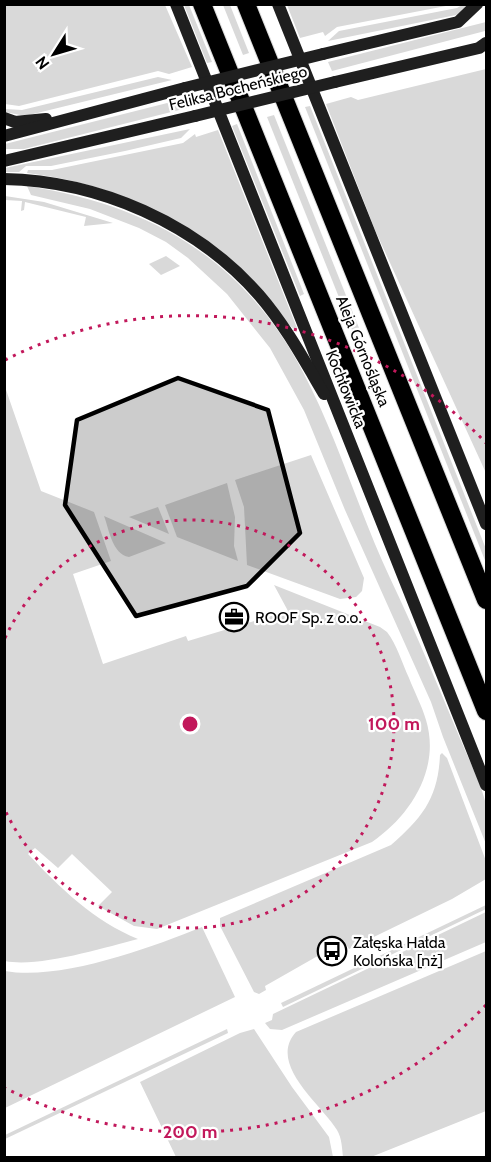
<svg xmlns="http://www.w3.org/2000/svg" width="491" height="1162" font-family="Cabin,sans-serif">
  <rect width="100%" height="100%" fill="#fff"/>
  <g fill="#d9d9d9">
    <path d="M5 4 165 5 192 67 169 74 158 71 19 106 5 104Z"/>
    <path d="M184 5H189L212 62 207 63Z"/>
    <path d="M223 5H230L249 53 243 55Z"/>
    <path d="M287 5V4L451 5 337 27 325 36 323 32 300 38Z"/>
    <path d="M462 5H472L456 15 328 41 339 31 457 8Z"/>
    <path d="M486 22 485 31 332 71 328 62Z"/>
    <path d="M486 69V473L375 230 326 104 351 97 358 100Z"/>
    <path d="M158 77 172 80 25 116 5 112V109L22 110Z"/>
    <path d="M187 98 191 107 24 149H5V144Z"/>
    <path d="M310 106 486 549V563L305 107Z"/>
    <path d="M274 115 363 338 356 340 267 117Z"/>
    <path d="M237 124 304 294 300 296 232 126Z"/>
    <path d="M190 129 181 138 125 151 51 166H26L19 172H5V168Z"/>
    <path d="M218 130 297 328 295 330C281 319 264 290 248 275 187 217 111 183 27 173L28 170H52L183 143 195 134 196 137Z"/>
    <path d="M27 186C151 205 245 260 304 374 338 439 359 512 390 578 415 631 437 683 459 736 468 758 480 781 486 804 489 816 486 832 486 844L443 737 431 702 345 510 304 410 270 348 227 294 188 258 166 242 139 228 90 209 31 195Z"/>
    <path d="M5 196 44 202 113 223 84 226 86 217 25 202 24 210 21 211 22 201 5 200Z"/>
    <path d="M166 256 180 266 161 275 149 264Z"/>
    <path d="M4 384 41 491 94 512 111 561 73 574 103 664 186 636 188 641 288 611 274 585 380 627 387 632C397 645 402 663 409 678 414 691 422 706 426 720 441 769 410 816 372 842L157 929 134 926 98 906 112 892 72 854 58 868 35 848 28 854C60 888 94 921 138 939 103 948 38 968 5 961Z"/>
    <path d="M311 455 364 578 362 591 356 597 340 599 247 565 244 507 235 480Z"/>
    <path d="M227 483 235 517 234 546 238 561 177 537 165 505Z"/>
    <path d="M158 507 169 534 129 517Z"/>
    <path d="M104 516 166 543 129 557C112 554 109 529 104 516Z"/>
    <path d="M442 753 447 758 486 861V879L452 899 349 949 344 941 265 986 266 990 259 994 254 992 220 926V918L391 845C423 817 438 798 440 755Z"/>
    <path d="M486 905V909L283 1007 281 1003Z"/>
    <path d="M486 912V942L282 1030 270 1029 265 1023 272 1020 273 1014Z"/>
    <path d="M202 927 235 997 5 1108V971C60 981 150 948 202 927Z"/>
    <path d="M486 951V1111L371 1157H343C342 1149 342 1138 337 1130 321 1104 267 1064 296 1032Z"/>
    <path d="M227 1029 228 1033 5 1139V1135Z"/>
    <path d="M254 1029 292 1087 329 1137 333 1157H176L140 1082 240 1033Z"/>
  </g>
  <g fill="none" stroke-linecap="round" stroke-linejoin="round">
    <g stroke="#dbdbdb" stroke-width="20">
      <g id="highway">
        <path d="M202 4 486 711"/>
        <path d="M246 4 486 600"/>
      </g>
    </g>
    <g stroke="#1f1f1f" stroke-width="12">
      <path d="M176 4 486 785"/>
      <path d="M278 4 486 524"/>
      <path d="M323 54 458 22 477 4"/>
      <path d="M335 82 479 48 486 43"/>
      <path d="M4 118 15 122 46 119"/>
      <path d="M4 136 185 88"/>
      <path d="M4 161 195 116"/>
      <path d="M4 179C99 181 196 223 259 295 285 325 304 360 324 394"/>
    </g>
    <use href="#highway" stroke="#000" stroke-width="18"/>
    <g stroke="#1f1f1f" stroke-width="12">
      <path d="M185 88 323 54"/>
      <path d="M195 116 335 82"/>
    </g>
  </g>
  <path fill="#000" fill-opacity="0.2" stroke="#000" stroke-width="4.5" stroke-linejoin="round" d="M178 378 268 410 300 533 247 586 136 616 65 505 77 420Z"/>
  <g fill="none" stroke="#c2185b" stroke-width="3" stroke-dasharray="3 6">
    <path d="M5 638A204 204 0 1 1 5 810"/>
    <path d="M486 1005A408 408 0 0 1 5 1088M5 360A408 408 0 0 1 486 443"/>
  </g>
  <defs>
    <g id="office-ring" transform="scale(1.5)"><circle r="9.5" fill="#fff" stroke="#000" stroke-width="1.5"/><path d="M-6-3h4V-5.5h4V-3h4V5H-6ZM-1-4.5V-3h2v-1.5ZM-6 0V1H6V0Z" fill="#000"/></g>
    <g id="bus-ring" transform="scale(1.5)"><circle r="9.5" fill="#fff" stroke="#000" stroke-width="1.5"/><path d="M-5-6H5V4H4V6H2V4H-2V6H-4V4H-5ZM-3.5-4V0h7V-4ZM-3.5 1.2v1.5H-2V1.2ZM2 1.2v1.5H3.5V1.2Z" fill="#000"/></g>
  </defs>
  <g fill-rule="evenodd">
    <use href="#office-ring" x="234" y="617"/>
    <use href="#bus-ring" x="332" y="951"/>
  </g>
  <g text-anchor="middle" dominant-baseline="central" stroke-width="4.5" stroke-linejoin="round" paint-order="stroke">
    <g font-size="16" fill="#000" stroke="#fff">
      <text transform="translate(238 88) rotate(-14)">Feliksa Bocheńskiego</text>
      <text transform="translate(363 351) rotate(68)">Aleja Górnośląska</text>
      <text transform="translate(346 389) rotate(68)">Kochłowicka</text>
    </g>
    <g font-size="16" fill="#000" stroke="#fff" text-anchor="start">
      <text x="255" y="617">ROOF Sp. z o.o.</text>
      <text x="353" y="942">Załęska Hałda<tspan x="353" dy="18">Kolońska [nż]</tspan></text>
    </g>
  </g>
  <circle cx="190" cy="724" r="9" fill="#c2185b" stroke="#fff" stroke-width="3"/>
  <g font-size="18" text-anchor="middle" font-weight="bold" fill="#c2185b" stroke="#fff" stroke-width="4.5" stroke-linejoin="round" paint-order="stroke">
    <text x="394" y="730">100 m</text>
    <text x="190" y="1138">200 m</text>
  </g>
  <rect width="491" height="1162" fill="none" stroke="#000000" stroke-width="12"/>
  <g transform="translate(54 54) rotate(233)" stroke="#ffffff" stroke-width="4.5" paint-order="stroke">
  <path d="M0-4.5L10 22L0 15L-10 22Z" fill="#000000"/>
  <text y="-9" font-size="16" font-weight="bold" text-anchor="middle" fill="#000000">N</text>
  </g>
</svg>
